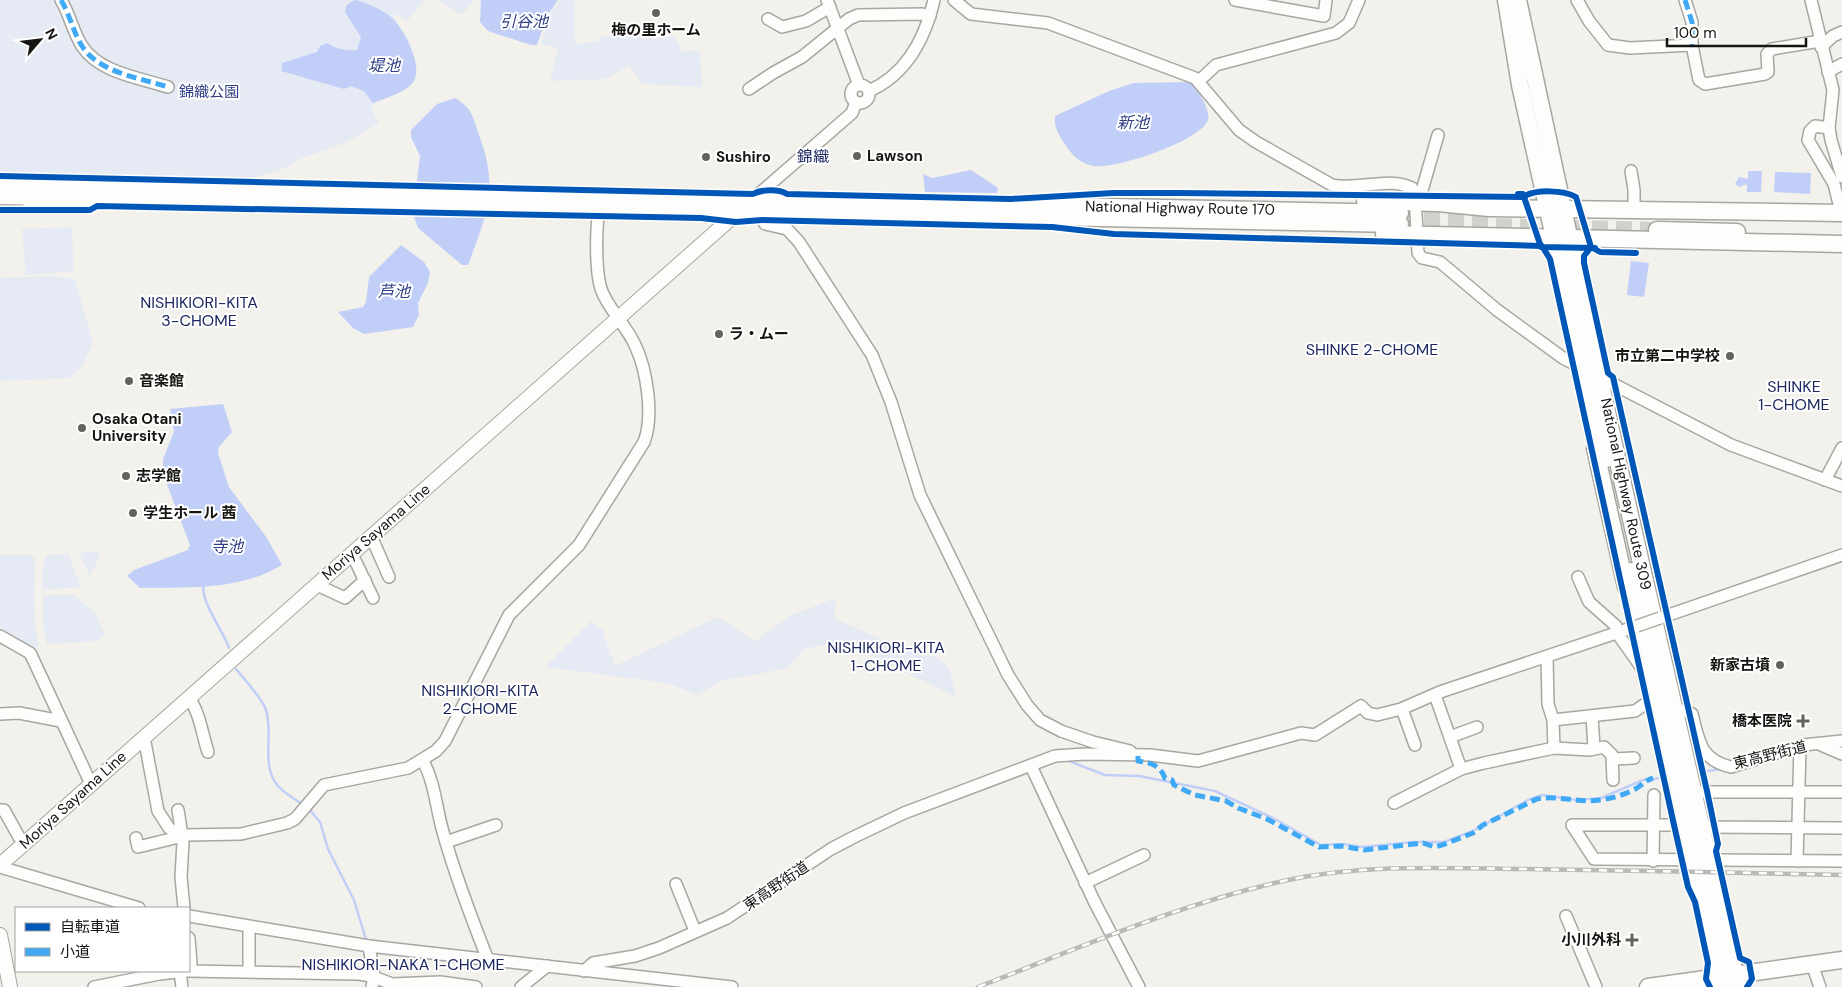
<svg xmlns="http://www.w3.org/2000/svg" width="1842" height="987" font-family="'DM Sans','Noto Sans JP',sans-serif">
  <rect width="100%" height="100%" fill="#f2f1eb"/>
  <g fill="#e6eaf4">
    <path d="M0 0H424L407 21 393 13C395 25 405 32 410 43 428 86 406 88 373 104L372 110 379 123 347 142 300 159 286 168 252 178 225 182H159L0 172Z"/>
    <path d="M437 0H473L462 15Z"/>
    <path d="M560 0H577L574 3 575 44 599 41 601 37 641 32 653 39 674 36 682 52 700 50 702 87 642 84 629 66 605 79 550 81 558 48 541 44 549 17Z"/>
    <path d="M72 227 74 271 26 275 22 229Z"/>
    <path d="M53 276 75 279 93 343 82 366 70 378 0 381V278Z"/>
    <path d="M98 551 100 555 90 576 79 553Z"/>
    <path d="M68 554 81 587 43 590 42 574 46 555Z"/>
    <path d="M0 555H31L35 559C34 588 32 618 39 646L32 649 0 628Z"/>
    <path d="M43 595H74L95 613 105 635 97 641 47 644 43 626Z"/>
    <path d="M836 598 834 618 904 650 939 658 950 670 956 697 841 641 804 649 788 668 721 681 698 695 666 683 545 667 591 621 602 629 615 666 718 617 755 641 792 615Z"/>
  </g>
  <g fill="#c1cff8">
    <path d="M354 0C364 1 385 11 392 18 404 28 423 67 414 81 406 93 385 98 373 103L364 91 351 86 344 89 281 71 282 63 317 52 320 46 327 43C336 49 346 51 357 50L361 37 345 12 346 6Z"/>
    <path d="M481 0H558L547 16 537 45H531L488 31 480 22Z"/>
    <path d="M1192 82C1197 91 1211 109 1208 120 1201 141 1114 170 1093 166 1078 162 1073 156 1064 143 1058 133 1054 128 1055 116L1109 91 1133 83Z"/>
    <path d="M455 98C473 109 472 115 479 135 499 188 487 214 468 265H462L418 228 413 214 420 156 411 137V130L437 104Z"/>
    <path d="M971 170 998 188 997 193 925 192 923 174 932 178Z"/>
    <path d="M1748 171H1762L1761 192H1747V184L1739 187 1735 184 1739 177 1748 179Z"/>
    <path d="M1775 172 1811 173 1810 194 1774 192Z"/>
    <path d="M401 245 424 262 430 272 428 283 418 303 419 315 413 327 364 334 353 328 338 312 363 307 366 302 369 277Z"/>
    <path d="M1631 261 1649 263 1644 297 1627 295Z"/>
    <path d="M223 404 232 432 219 447 218 453 229 487 267 538 282 565C239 591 188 587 140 588L127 576 134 570 188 550 190 545 163 474V459L174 432 170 409Z"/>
  </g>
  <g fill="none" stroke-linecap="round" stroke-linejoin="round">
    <g stroke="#c1cff8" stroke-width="2.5">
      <path d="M204 583C198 598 224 632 229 648"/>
      <path d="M236 669C244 679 262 698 266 710 274 734 260 765 278 786 284 793 295 799 303 805"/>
      <path d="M1066 760 1105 775 1139 776 1215 791 1273 818 1321 845 1343 844 1362 847 1413 842H1444L1473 831 1528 800 1542 795 1577 800 1601 798 1643 780 1669 777"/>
      <path d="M1695 773 1721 769"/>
      <path d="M309 809 320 822 328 849 354 900 367 943"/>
    </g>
    <g stroke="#d1d0ca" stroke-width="16" stroke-dasharray="16 8" stroke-linecap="butt">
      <path d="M1400 213 1495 215"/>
      <path d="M1400 224 1657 230"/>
    </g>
    <g stroke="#a7a6a1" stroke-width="14">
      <g id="minor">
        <path d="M61 0C70 15 73 32 82 46 99 73 141 78 168 87"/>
        <path d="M827 0 859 85"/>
        <path d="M954 0 971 14 1048 23 1195 78 1239 130 1256 142 1332 185C1358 191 1388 176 1412 188L1415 194 1418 253 1422 258 1440 262 1497 310 1563 358 1731 445 1842 486"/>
        <path d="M1235 0 1324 16 1326 0"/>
        <path d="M1577 0 1589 21 1608 45 1630 48 1692 45"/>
        <path d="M1685 0 1692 22V45L1699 80 1705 84 1765 74 1768 72 1767 54 1772 49 1820 41"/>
        <path d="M1811 0 1833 90 1829 128 1831 140 1842 177"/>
        <path d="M768 19 782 27 806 21 830 7"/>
        <path d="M1821 47 1833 36 1842 32"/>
        <path d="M1828 72 1842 64"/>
        <path d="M1199 81 1216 65 1336 33 1349 23 1359 0"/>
        <circle cx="860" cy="94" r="9"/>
        <path d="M749 89 773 73 802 57 849 19 858 15 922 14 930 16"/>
        <path d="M869 91C907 74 925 39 934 0"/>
        <path d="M856 102 852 113 753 199 765 224 787 229 799 242 872 355 891 402 920 495 1008 675 1027 705 1040 720 1061 731 1093 742 1130 751"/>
        <path d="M1829 128 1815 126 1810 131 1808 140 1834 184 1839 204"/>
        <path d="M1631 171 1634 190V209"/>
        <path d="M1415 194H1421L1438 135"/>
        <path d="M29 205H88"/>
        <path d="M1825 480 1842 448"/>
        <path d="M371 536 389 577"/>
        <path d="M352 554 373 598"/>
        <path d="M1578 577 1589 602 1616 626 1617 633 1644 671"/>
        <path d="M317 585 345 598 365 580"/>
        <path d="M1660 618 1842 555"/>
        <path d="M0 636 30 653 33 659 91 784"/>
        <path d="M1547 657 1548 704 1553 720 1554 748"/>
        <path d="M1435 695 1461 769"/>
        <path d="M189 698C200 713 202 734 208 752"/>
        <path d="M1402 709 1415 745"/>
        <path d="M1683 710 1692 714C1699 741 1700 760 1731 767L1803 745 1842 741"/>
        <path d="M0 714 19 713 61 721"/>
        <path d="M1592 716 1594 748"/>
        <path d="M1553 720 1635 711 1651 700"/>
        <path d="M144 737 158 811 169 828 182 837"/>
        <path d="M1450 737 1477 727"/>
        <path d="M1821 745 1842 754"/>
        <path d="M1613 759 1634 758"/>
        <path d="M423 761C435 783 436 808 443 832 455 875 471 917 488 960"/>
        <path d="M1031 766 1095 903 1139 987"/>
        <path d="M1702 792H1842"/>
        <path d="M1394 803 1461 769 1484 763 1554 748 1590 750 1604 747 1612 755 1613 780"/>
        <path d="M0 810H4L19 837"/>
        <path d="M178 810 183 842 181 877 184 908"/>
        <path d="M1677 825H1572L1594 859 1842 861"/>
        <path d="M1702 827 1842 828"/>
        <path d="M136 838 138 847 187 835 241 834 287 823 295 819 324 785 408 768 436 751 445 741 509 615 579 545 644 442C654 416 647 370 635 345 626 325 608 309 601 289 595 269 596 229 599 208"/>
        <path d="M446 842 496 825"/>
        <path d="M1653 861 1654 795"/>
        <path d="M1797 861 1800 746"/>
        <path d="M0 867 139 908"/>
        <path d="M1085 883 1144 855"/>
        <path d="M676 884 695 931"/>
        <path d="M189 916 369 946 732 987"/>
        <path d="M1566 916 1596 987"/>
        <path d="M249 928V971"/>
        <path d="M189 938 191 964 189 966"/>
        <path d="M369 946 374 976 372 987"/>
        <path d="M1812 964 1820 987"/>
        <path d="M189 971 359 974 371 976 392 984 440 982 476 987"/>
        <path d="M584 971 593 963 635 956 659 948 727 918 831 849 854 837 904 813 1055 756 1085 754 1150 755 1198 761 1301 733 1315 735 1361 706 1368 713 1377 715 1401 709 1440 692 1637 626"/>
        <path d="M180 972 182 987"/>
        <path d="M94 987 159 974 187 971"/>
        <path d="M521 987 547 966"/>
      </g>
    </g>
    <g stroke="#a7a6a1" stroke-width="16">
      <g id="major">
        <path d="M0 865 745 206"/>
        <path d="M0 935 10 987"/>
      </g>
    </g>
    <g stroke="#a7a6a1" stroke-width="19">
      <g id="highway">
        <path d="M1506 0 1520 85 1574 327 1606 459"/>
        <path d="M1518 0 1617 458 1738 987"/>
        <path d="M0 184 1400 213"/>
        <path d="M0 196 1400 224"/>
        <path d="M1365 201 1438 203 1489 208 1842 213"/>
        <path d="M1657 230 1737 232"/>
        <path d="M1384 234 1842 244"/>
        <path d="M1595 448 1626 587"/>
        <path d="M1631 571 1722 987"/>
        <path d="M1648 987 1842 960"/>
      </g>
    </g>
    <use href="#minor" stroke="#fdfdfc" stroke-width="11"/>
    <use href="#major" stroke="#fdfdfc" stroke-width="14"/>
    <use href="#highway" stroke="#fdfdfc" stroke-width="16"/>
    <g stroke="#b9b9b7" stroke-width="4.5">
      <path id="rail" d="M978 987C1079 948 1181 903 1288 880 1365 864 1444 868 1522 869 1629 871 1735 872 1842 875"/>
    </g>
    <use href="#rail" stroke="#fff" stroke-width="2.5" stroke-dasharray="8" stroke-linecap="butt"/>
    <g stroke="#a7a6a1" stroke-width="14" stroke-linecap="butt">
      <path id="minor-bridge" d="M1637 626 1660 618"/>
    </g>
    <use href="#minor-bridge" stroke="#fdfdfc" stroke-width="11"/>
    <g stroke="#3fa9f5" stroke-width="5" stroke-dasharray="10 5" stroke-linecap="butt">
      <path d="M61 0C70 15 73 32 82 46 99 73 141 78 168 87"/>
      <path d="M1685 0 1692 22V45"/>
      <path d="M1138 756V761C1151 763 1160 765 1165 778L1172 780 1174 785 1195 795 1226 801 1238 808 1267 819 1319 847 1341 846 1364 850 1423 843 1435 847 1445 844 1473 833 1483 825 1537 799C1557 795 1579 803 1599 800 1611 799 1627 794 1637 788 1643 784 1646 780 1653 778"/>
    </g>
    <g stroke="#fff" stroke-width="9">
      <g id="cycleway">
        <path d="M0 176 753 194C762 189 779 189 787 194L1011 199 1113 193H1179L1523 197C1535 189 1564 190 1576 197L1591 247 1600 252 1636 253"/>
        <path d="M1518 194H1523L1541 247 1595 248"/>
        <path d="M0 210H90L97 206 701 218 736 222 762 220 1052 227 1114 234 1542 246 1550 259 1674 825 1688 887 1695 902 1708 963 1706 979 1710 987"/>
        <path d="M1591 247 1584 256V263L1608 373 1613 377 1707 791 1718 844 1716 851 1740 958 1749 962 1752 979 1747 987"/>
      </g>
    </g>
    <use href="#cycleway" stroke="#0057b8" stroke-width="6"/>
  </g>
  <g fill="#63625d" stroke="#fff" stroke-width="2">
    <circle cx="656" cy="13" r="5"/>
    <circle cx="857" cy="156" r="5"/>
    <circle cx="706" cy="157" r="5"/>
    <circle cx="719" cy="334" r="5"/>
    <circle cx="1730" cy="356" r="5"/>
    <circle cx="129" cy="381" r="5"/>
    <circle cx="82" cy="428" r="5"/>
    <circle cx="126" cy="476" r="5"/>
    <circle cx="133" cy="513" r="5"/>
    <circle cx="1780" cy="665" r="5"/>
    <path d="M1800.5 713.5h5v5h5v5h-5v5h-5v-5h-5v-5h5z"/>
    <path d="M1629.5 932.5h5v5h5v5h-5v5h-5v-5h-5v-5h5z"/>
  </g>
  <g text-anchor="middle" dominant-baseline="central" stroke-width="4" stroke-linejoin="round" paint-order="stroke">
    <g font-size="15" font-weight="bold" fill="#161511" stroke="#fff" text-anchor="start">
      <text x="656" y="30" text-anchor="middle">梅の里ホーム</text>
      <text x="867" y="156">Lawson</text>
      <text x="716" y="157">Sushiro</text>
      <text x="729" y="334">ラ・ムー</text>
      <text x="1720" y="356" text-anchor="end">市立第二中学校</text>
      <text x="139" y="381">音楽館</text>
      <text x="92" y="419">Osaka Otani<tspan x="92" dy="17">University</tspan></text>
      <text x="136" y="476">志学館</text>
      <text x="143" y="513">学生ホール 茜</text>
      <text x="1770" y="665" text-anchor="end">新家古墳</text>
      <text x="1792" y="721" text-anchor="end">橋本医院</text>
      <text x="1621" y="940" text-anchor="end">小川外科</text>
    </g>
    <g font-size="15" fill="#2e3d85" stroke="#fff">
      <text x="209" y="92">錦織公園</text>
    </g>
    <g font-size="15" fill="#161511" stroke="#fff">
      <text transform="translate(1180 208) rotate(1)">National Highway Route 170</text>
      <text transform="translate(1626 494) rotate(78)">National Highway Route 309</text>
      <text transform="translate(376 532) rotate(-41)">Moriya Sayama Line</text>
      <text transform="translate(1770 755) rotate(-14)">東高野街道</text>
      <text transform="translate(73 800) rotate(-42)">Moriya Sayama Line</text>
      <text transform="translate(776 886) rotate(-34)">東高野街道</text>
    </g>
    <g font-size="16" font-style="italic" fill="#304087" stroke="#fff">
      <text x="524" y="21">引谷池</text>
      <text x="384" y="65">堤池</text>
      <text x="1133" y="122">新池</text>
      <text x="394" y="291">芦池</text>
      <text x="227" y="546">寺池</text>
    </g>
    <g font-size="16" fill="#1d2860" stroke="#fff">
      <text x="813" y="156">錦織</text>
      <text x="199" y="302">NISHIKIORI-KITA<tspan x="199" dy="18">3-CHOME</tspan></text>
      <text x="1372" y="349">SHINKE 2-CHOME</text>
      <text x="1794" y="386">SHINKE<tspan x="1794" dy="18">1-CHOME</tspan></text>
      <text x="886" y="647">NISHIKIORI-KITA<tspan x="886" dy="18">1-CHOME</tspan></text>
      <text x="480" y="690">NISHIKIORI-KITA<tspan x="480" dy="18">2-CHOME</tspan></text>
      <text x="403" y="964">NISHIKIORI-NAKA 1-CHOME</text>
    </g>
  </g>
  <rect x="15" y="907" width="175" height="65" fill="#ffffff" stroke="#a2a1a0"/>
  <rect x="25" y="923" width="25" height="8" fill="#0057b8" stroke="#a2a1a0"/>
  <text x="60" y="932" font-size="15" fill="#161511">自転車道</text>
  <rect x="25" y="948" width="25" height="8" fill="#3fa9f5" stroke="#a2a1a0"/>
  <text x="60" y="957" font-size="15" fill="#161511">小道</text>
  <g transform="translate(40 40) rotate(62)" stroke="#ffffff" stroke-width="4" paint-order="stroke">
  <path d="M0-4L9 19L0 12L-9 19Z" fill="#161511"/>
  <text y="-8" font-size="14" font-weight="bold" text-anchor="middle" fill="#161511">N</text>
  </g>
  <path d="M1667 38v8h139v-8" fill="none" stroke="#161511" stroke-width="2.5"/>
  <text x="1674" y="38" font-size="15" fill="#161511" stroke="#ffffff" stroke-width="4" paint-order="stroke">100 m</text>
</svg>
